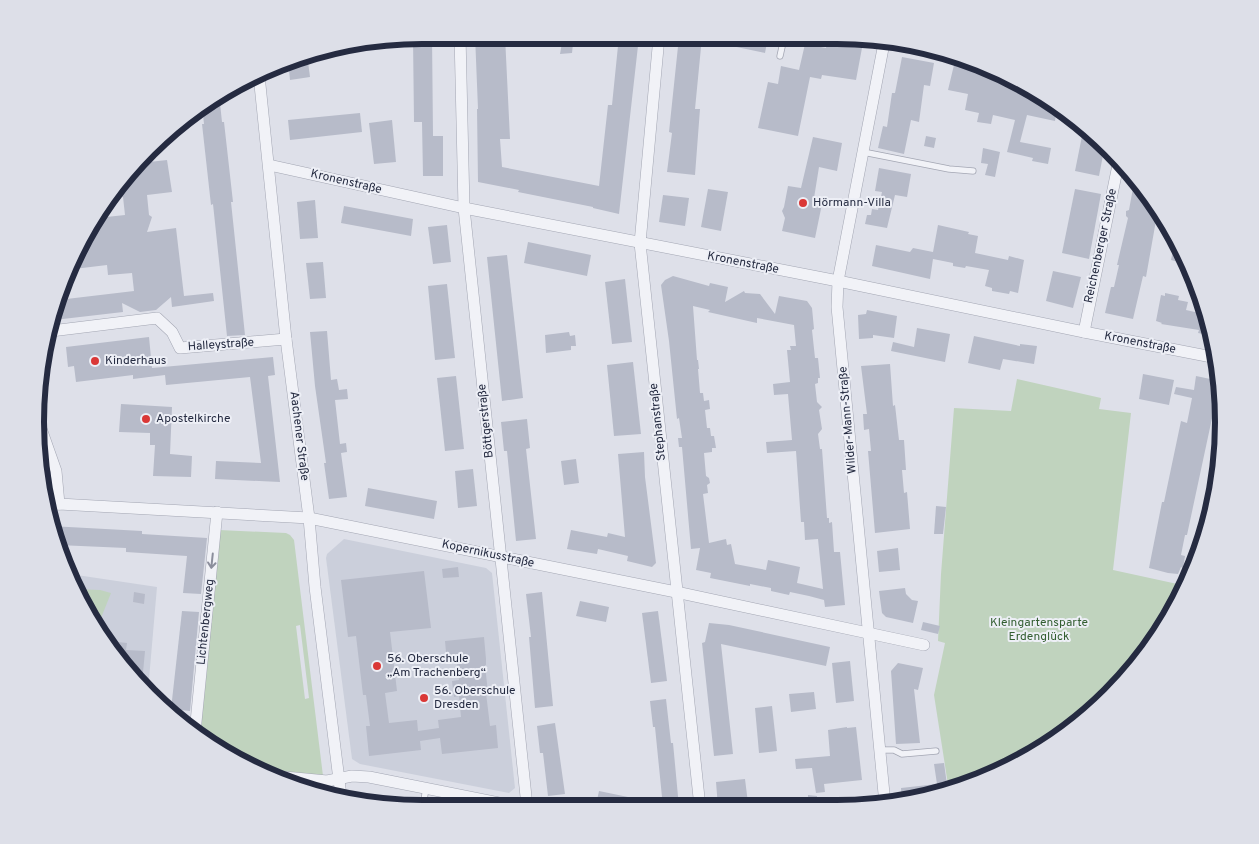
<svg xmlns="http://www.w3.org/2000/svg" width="1259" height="844" font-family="Overpass,sans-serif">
  <rect width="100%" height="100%" fill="#dee0e9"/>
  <g fill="#cbcfdb">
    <path d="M344 539 486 568 492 573 515 788 509 793 360 764 352 759 326 558 327 554Z"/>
    <path d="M70 574 157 587 148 691 87 616Z"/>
  </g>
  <g fill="#c0d3be" fill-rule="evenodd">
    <path d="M1017 379 1101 398 1099 409 1131 413 1113 570 1182 585 1180 593 1182 594 1172 616 1128 677 1072 729 1008 769 949 791 934 695 945 643 938 641 941 574 954 408 1011 411Z"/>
    <path d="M219 530 286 533 290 535 294 540 323 776 251 769 198 734ZM300 625 309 698 305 699 296 626Z"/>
    <path d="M76 589 100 590 111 593 97 628 87 616Z"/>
  </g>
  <g fill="#b7bbc9" fill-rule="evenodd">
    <path d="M422 35H432L433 136H443V176H423L422 122H414L413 37Z"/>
    <path d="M475 35 505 36 510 139H500L502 167 599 186 608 105H612L619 36 639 37 619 214 593 208V207L518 192 519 190 478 182 477 109H478Z"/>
    <path d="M679 37H702L695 109H700L695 175 667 172 672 133 669 132Z"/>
    <path d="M708 37H768L765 53 708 41Z"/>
    <path d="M827 42 862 48 856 80 822 75 821 79 810 77 798 136 758 128 768 82 778 84 781 66 799 70 805 44 826 48Z"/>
    <path d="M562 43 573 44 572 53 560 54Z"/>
    <path d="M307 54 310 77 290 80 288 60 298 55Z"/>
    <path d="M902 57 934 63 930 86 924 85 919 122 911 120 904 154 878 148 883 126 887 127 892 93H895Z"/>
    <path d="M954 65 979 70 978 73 1000 78 1001 75 1010 77 1009 79 1017 81 1057 108 1055 121 1027 115 1020 142 1051 148 1048 164 1032 161 1033 158 1007 152 1015 120 993 115 991 124 977 122 979 113 965 110 968 94 948 90Z"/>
    <path d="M219 94 222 122H224L233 202H231L245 335 227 336 213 204 211 205 202 124H204L202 105 207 100Z"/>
    <path d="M360 113 362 132 290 140 288 120Z"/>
    <path d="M392 120 396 162 374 164 369 123Z"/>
    <path d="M1084 126 1092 131 1105 145 1099 176 1075 171Z"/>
    <path d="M926 136 936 138 934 148 924 146Z"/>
    <path d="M813 137 842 143 837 171 819 167 814 198 823 199 815 238 782 231 785 218 782 211 784 207 788 186 801 188Z"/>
    <path d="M983 148 1000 152 995 177 985 175 988 164 981 163Z"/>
    <path d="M167 160 172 192 147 195 149 215 152 217 147 232 176 228 184 296 213 293 214 301 172 307 171 297 156 310 140 312 122 303 123 312 54 320 58 300 134 291 132 273 108 275 107 265 74 269 73 260 97 218 125 215 123 197 108 199 115 186 140 163Z"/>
    <path d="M879 168 911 174 907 197 895 195 887 228 865 224 867 215H871L872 209 878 210 882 192 875 191Z"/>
    <path d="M1135 177 1144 187 1158 209 1146 277 1143 276 1133 319 1105 313 1111 287H1114L1119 265H1117L1128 218 1126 216V211L1129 210Z"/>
    <path d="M708 189 728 192 721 231 701 227Z"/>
    <path d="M1075 189 1101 194 1089 259 1062 253Z"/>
    <path d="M663 195 689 198 685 226 659 222Z"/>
    <path d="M315 200 318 238 300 239 297 202Z"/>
    <path d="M344 206 413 219 411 236 341 223Z"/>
    <path d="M447 225 451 262 433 264 428 227Z"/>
    <path d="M938 225 969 232 968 234 978 236 975 253 1008 260 1009 256 1024 260 1018 293 1010 291 1009 294 992 291V288L985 286 989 270 966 266 965 268 953 266V263L933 259 930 279 872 266 876 245 910 252 913 248 933 252Z"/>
    <path d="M528 242 591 255 587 276 524 263Z"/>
    <path d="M1174 245 1182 247 1189 265 1171 260Z"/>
    <path d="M507 255 523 398 502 401 487 257Z"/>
    <path d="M323 262 326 298 310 299 306 263Z"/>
    <path d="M1053 271 1081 277 1073 308 1046 301Z"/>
    <path d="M673 276 709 286 710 283 728 287 725 302 744 291 745 293 760 294 775 314 779 296 807 301 812 308 814 329 812 330 815 358H818L820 378H818V383L815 384 817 402 822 407 819 410 822 429 818 434 820 449H822L827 518H829V523L832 522 834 552H840L845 605 825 607 824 600 809 596 790 592 789 595 771 591V588L750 584V586L710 578 711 573 696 570 700 548 691 549 682 447H679L678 438H682L679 418 677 419 669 341 661 285 665 280ZM693 306 710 310 708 312 757 323V318L794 325 796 346H790L791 350H787L790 382 773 384 774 395 788 394 792 440 766 442 767 453 796 451 801 522H804L805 540 818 539 823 589 797 583 800 567 768 560 766 570 735 564 731 544 727 545 726 539 709 543 703 494 708 493 707 485 710 483 709 478 706 476 704 453 712 452V448H716L714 436H711L710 428H707L705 410 710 409 709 400 704 401 703 393H700L698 369H699L698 360H697Z"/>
    <path d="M625 279 632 342 612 344 605 282Z"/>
    <path d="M447 284 455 358 435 360 428 286Z"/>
    <path d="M1165 293 1179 296 1178 300 1188 302 1186 310 1208 315 1213 336 1198 333 1199 330 1161 324 1162 323 1156 321 1161 295 1165 296Z"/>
    <path d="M867 310 897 316 894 338 873 335V338L859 339 858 315 866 314Z"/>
    <path d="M917 328 950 334 945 362 891 351 893 342 914 347Z"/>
    <path d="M327 331 331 380 337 379 339 390 347 389 348 399 335 400 340 444 346 443 347 452 341 453 347 497 329 499 324 463H326L315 386 310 332Z"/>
    <path d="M569 332 570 336 575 335 576 346H571V350L546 353 545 335Z"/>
    <path d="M974 336 1020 346V344L1037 346 1034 364 1003 359 1000 370 968 363Z"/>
    <path d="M149 337 152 368 273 357 275 375 268 376 280 482 215 479 216 461 261 463 250 377 166 385 165 375 133 379V375L76 382 74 366 68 367 66 347Z"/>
    <path d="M633 362 641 434 614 436 607 365Z"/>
    <path d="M890 364 893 406 895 405 899 440H904L906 470H902L904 493 907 492 910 529 875 533 868 451H871L869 429 864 430 863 414H867L861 366Z"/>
    <path d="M1143 374 1174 380 1169 405 1139 399Z"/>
    <path d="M456 376 464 449 445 451 437 378Z"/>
    <path d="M1196 376 1220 381 1187 535H1185L1181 555 1185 556 1183 568 1181 567 1178 574 1168 573 1149 568 1162 502H1164L1181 421 1187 423 1192 398 1174 394 1176 387 1194 390Z"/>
    <path d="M121 404 172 407 170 454 192 456 191 477 153 476 155 445H150V433L119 432Z"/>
    <path d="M527 419 530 448 526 449 536 539 516 541 507 451H504L501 422Z"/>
    <path d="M644 452 645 477 656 563 652 567 627 561 628 556 598 549 597 554 567 549 571 530 607 537 608 533 625 537 618 454Z"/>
    <path d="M576 459 579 483 564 485 561 461Z"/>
    <path d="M473 469 477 506 458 508 455 471Z"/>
    <path d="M368 488 437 501 434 519 365 506Z"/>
    <path d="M936 506 946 507 943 534H934Z"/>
    <path d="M50 526 142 531V534L207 538 201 594 183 593 187 556 126 552V548L58 545Z"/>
    <path d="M898 548 900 570 879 572 877 551Z"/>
    <path d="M458 567 459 577 443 578 442 569Z"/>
    <path d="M424 571 431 628 390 632 397 691 385 693 389 723 417 720 418 731 439 728 438 720 461 717 459 696 454 697 452 681 459 680 457 662 447 663 445 641 484 637 486 659V665H485L488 693H486L490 726 496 725 498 748 442 754 440 738 420 741 421 750 369 756 366 726H370L366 695H363L356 636 348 637 341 580Z"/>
    <path d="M905 588 906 594 912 600 918 601 913 623 886 617 882 613 879 591Z"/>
    <path d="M134 592 145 594 144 604 133 602Z"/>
    <path d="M542 592 553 706 535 708 529 637H531L526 594Z"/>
    <path d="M580 601 609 607 606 622 576 616Z"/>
    <path d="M182 611 199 612 190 711 171 709Z"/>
    <path d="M658 611 667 681 651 683 642 613Z"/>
    <path d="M923 622 940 626 938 634 921 630Z"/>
    <path d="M709 623 729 625 830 647 826 666 721 644 733 754 714 756 702 643 705 642Z"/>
    <path d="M108 641 127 643 126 650 145 651 142 683Z"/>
    <path d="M850 661 854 701 836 703 832 663Z"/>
    <path d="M898 663 923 668 918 690 914 689 920 743 896 744 891 671Z"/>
    <path d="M814 692 816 709 791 712 789 694Z"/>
    <path d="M666 699 671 743H673L679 807H663L655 727H653L650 701Z"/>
    <path d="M772 706 777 751 759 753 755 708Z"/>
    <path d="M555 723 565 794 548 796 543 753H540L537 726Z"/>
    <path d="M847 727V728L856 727 862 780 824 784 825 792 816 793 812 768 796 769 795 759 830 756 828 730Z"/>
    <path d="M944 763 948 792 902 802 901 788 937 784 934 764Z"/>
    <path d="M745 779 748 803H745L746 808 718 807 716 782Z"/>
    <path d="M599 791 628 797 626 807H606L596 805Z"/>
    <path d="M808 795 817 796 816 808H808Z"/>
  </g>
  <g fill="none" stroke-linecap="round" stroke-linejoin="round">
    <g stroke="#a3a6b3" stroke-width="7">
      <g id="lane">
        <path d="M780 56 784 38"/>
        <path d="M863 152 949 169 973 171"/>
        <path d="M879 750H894L902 754 936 751"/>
        <path d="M423 806 426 788"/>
      </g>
    </g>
    <g stroke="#a3a6b3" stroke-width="12">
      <g id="street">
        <path d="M460 35 464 208 527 806"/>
        <path d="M659 37 640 243 700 807"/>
        <path d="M885 38 838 281 837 307 885 804"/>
        <path d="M259 75 286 339 309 518 315 587 341 796"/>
        <path d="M269 165 464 208 838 281 1084 332 1217 358"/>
        <path d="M51 331 157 318 172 332 180 348 286 339"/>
        <path d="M1084 332 1119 160"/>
        <path d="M38 420 56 471 59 504"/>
        <path d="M46 505 59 504 309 518 676 592 924 645"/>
        <path d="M195 732 217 512"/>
        <path d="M274 776 327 781 352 776 369 777 515 806"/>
      </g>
    </g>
    <use href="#lane" stroke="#f1f2f7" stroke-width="5.5"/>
    <use href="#street" stroke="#f1f2f7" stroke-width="11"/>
  </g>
  <defs><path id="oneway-shaft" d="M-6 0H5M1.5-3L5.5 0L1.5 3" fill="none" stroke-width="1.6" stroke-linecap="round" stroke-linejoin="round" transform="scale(1.25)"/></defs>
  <use stroke="#8b8e9c" href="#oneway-shaft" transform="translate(212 561) rotate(96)"/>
  <g fill="#da3736" stroke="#edeff6" stroke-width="2">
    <circle cx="803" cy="203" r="5"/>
    <circle cx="95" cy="361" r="5"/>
    <circle cx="146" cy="419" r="5"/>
    <circle cx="377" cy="666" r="5"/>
    <circle cx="424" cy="698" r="5"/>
  </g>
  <g text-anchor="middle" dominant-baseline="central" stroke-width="4" stroke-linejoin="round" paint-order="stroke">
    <g font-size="12" fill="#252b41" stroke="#edeff6">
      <text transform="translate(346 182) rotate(13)">Kronenstraße</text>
      <text transform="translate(1101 246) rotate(-78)">Reichenberger Straße</text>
      <text transform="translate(743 263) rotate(11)">Kronenstraße</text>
      <text transform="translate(1140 343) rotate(11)">Kronenstraße</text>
      <text transform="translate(221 345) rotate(-4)">Halleystraße</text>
      <text transform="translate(848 420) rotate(-95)">Wilder-Mann-Straße</text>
      <text transform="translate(486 421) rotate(-96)">Böttgerstraße</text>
      <text transform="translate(658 422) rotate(-96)">Stephanstraße</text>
      <text transform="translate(299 436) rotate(83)">Aachener Straße</text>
      <text transform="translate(488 554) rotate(12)">Kopernikusstraße</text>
      <text transform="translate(206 622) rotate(-84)">Lichtenbergweg</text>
    </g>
    <g font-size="12" fill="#252b41" stroke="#edeff6" text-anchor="start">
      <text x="813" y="203">Hörmann-Villa</text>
      <text x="105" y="361">Kinderhaus</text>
      <text x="156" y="419">Apostelkirche</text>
      <text x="387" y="659">56. Oberschule<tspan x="387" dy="14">„Am Trachenberg“</tspan></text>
      <text x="434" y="691">56. Oberschule<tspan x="434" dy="14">Dresden</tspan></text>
    </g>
    <g font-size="12" fill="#335e31" stroke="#edeff6">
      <text x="1039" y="623">Kleingartensparte<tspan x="1039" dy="14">Erdenglück</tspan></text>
    </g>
  </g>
  <path d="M0 0H1259V844H0ZM422 44H837A378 378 0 0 1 1215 422V422A378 378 0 0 1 837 800H422A378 378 0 0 1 44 422V422A378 378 0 0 1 422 44Z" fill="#dddfe8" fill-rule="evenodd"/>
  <path fill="none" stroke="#252b41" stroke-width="6" d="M422 44H837A378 378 0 0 1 1215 422V422A378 378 0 0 1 837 800H422A378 378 0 0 1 44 422V422A378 378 0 0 1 422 44Z"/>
</svg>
